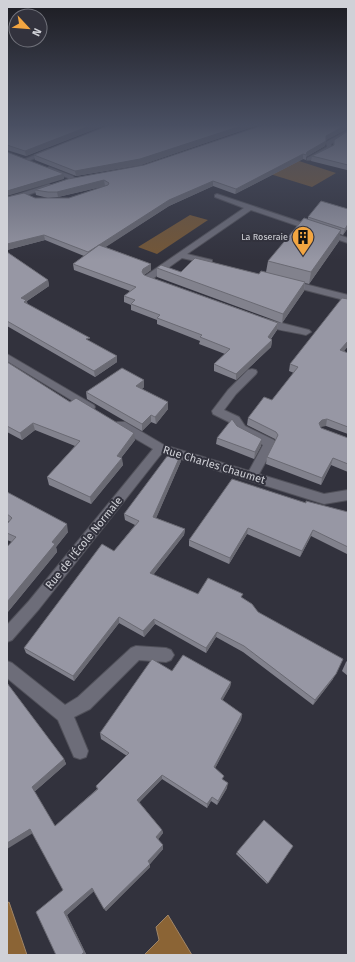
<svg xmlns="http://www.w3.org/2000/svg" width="355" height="962" font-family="'Fira Sans',sans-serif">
  <rect width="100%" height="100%" fill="#32323d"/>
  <g fill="#745737">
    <path d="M268 151 336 173 312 187 254 169Z"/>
    <path d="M190 215 208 220 157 254 138 247Z"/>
  </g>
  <g fill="#8b6435" stroke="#a08566">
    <path d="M9 902 27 955H7V903Z"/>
    <path d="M168 915 192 955H144L159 940 156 927Z"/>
  </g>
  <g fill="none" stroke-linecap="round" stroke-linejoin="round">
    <g stroke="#51515a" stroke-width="2">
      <g id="minor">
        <path d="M348 130V134L331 144 332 149 311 160H307V158L327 147 326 142Z"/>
        <path d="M49 149 52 151 51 152 28 161 23 160Z"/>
        <path d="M49 167 73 176 75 179 70 180 68 178 47 170 46 169Z"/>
        <path d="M49 184 52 186 51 187 7 202V198Z"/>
        <path d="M217 194 348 238V243L251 210 187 254 212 260V264H209L182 258 151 280H145L144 278 145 276 244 208 215 197V195Z"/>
        <path d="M289 280 348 295V301L286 285 285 283 286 281Z"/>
        <path d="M262 318 309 330 311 332 306 335C294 332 266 329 257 321Z"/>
        <path d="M7 354 94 405 95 407 94 409H86L7 361Z"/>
        <path d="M252 369 256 370 257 372 256 374 236 394 224 410 239 417 245 426 274 440 276 443 259 474 324 494 348 490V500L324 504 162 453 39 609 12 640 7 642V625L29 601 153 449 117 428 116 425 117 422H125L164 445 249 471 263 445 237 432 231 423 213 414 212 411 228 390 248 370Z"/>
        <path d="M136 646 166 648 171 650 174 655 171 660 166 662 139 660 90 709 74 717 88 751 86 757 80 759 74 757 58 720 7 678V661L12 663 65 705 78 697 131 648Z"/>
      </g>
    </g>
    <use href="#minor" fill="#6d6d79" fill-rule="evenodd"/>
  </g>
  <g fill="#82828d">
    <path d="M7 125H258L141 165 76 176 35 160 34 155 107 126H103L26 156 7 150Z"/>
    <path d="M263 125H348V129H347L326 140 325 146 306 157V160L303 159 235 194 213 186 169 206 105 247 151 264V270L144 275 278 323 277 330 271 339 272 340 271 347 236 380 214 371V364L225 354 199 344 200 341 157 324V320L131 310V305L124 302V296L130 291 74 270 73 264 84 256 45 240 7 250V197L35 198H69L105 186 58 197 48 198 36 195 35 190 144 165Z"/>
    <path d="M348 131V170H347L311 161 312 156 333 146 334 140Z"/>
    <path d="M348 209V229H347L343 235 340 234 339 241 309 284 305 283 304 291 282 323 157 277V268L181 272 259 274 266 272 268 261 308 219V217Z"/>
    <path d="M7 252 48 280 49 286 27 301V304L90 342 117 356V362L95 377 7 326Z"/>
    <path d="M348 299V346L344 351 348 353V434L326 426H321V428L348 438V472L331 465 321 485 266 464 267 457 276 440 275 439 247 425 248 418 272 400 294 373 289 371 290 364Z"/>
    <path d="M7 362 70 402 135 440 121 458 123 465 91 504 49 485 47 477 75 446 35 430 22 440 7 432Z"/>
    <path d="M144 380V387L142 389 168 409 156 424 151 422 142 431 87 399 86 392Z"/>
    <path d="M237 426 261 446 254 459 216 444 217 438Z"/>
    <path d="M181 461 156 518 185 529 184 535 153 575 198 594 243 598 333 679 313 705 243 652 216 637 206 653 155 624 144 637 119 623 74 681 26 653 24 648 114 551 135 525 125 520 124 514Z"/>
    <path d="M7 492 68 532 56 547 57 552 7 613V547L12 542 7 540V524L9 522 7 520Z"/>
    <path d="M306 503 348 512V551L347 554 311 536 300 557 247 534 229 564 189 546V540Z"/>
    <path d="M348 660V676L342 671 346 662Z"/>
    <path d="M172 671 231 682 230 687 222 700 242 714 241 720 215 768 223 780 227 788 217 805 211 801 207 808 162 779 139 802 162 830 163 833 158 839 163 849 150 864V867L106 911 94 891 67 915 86 954 85 955H56L63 890 33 833 7 683 64 759 66 764 34 792 55 826 97 789 96 786 127 756 101 739 100 733Z"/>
    <path d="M293 846 267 884 236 854 237 852Z"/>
  </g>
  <g fill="#6a6a73">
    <path d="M92 125H103V126L26 156 25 151Z"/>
    <path d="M244 125H258L141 165 76 176 75 171Z"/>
    <path d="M346 125H348L347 129 325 141 326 136Z"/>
    <path d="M326 141 325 146 306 157V160L307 152Z"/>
    <path d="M303 154V159L235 194 236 189Z"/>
    <path d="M64 174V179L7 196V191Z"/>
    <path d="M104 180 105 186 58 197 57 192Z"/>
    <path d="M213 181V186L169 206 89 258 88 252 169 200Z"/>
    <path d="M348 224 347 229 343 235 345 229Z"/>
    <path d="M341 230 339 241 309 284 311 272Z"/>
    <path d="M44 235 45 240 7 250V244Z"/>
    <path d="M151 264V270L144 275 142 272 143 269Z"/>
    <path d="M48 280 49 286 27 301 28 306 25 308 21 298Z"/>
    <path d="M305 282 304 291 282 323 283 314Z"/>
    <path d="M278 323 277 330 267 343 268 337Z"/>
    <path d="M272 340 271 347 236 380V374Z"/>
    <path d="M348 341V346L339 357 340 350Z"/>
    <path d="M117 356V362L95 377 94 371Z"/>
    <path d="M144 380V387L136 393V386Z"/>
    <path d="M168 402V409L156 424 155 417Z"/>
    <path d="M151 415V422L142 431V424Z"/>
    <path d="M327 419 326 426 321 427 319 423 322 420Z"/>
    <path d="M33 423 35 430 22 440 20 433Z"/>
    <path d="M134 433 135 440 117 463V456Z"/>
    <path d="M262 439 261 446 254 459 255 452Z"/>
    <path d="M181 454V461L154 523 153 517Z"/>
    <path d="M122 458 123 465 91 504 90 497Z"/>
    <path d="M333 458 331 465 321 485 322 478Z"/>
    <path d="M67 524 68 532 56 547 57 552 7 613V602L52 542Z"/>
    <path d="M248 528 247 534 229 564 230 558Z"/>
    <path d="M185 529 184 535 150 579V573Z"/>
    <path d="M313 530 311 536 300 557 302 551Z"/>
    <path d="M119 617V623L74 681 73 676Z"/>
    <path d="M154 619 155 624 144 637 143 631Z"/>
    <path d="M217 632 216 637 206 653V648Z"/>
    <path d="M343 659 333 679 313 705 315 700Z"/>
    <path d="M231 682 230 687 220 705 221 699Z"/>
    <path d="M242 714 241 720 213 772 214 767Z"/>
    <path d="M64 759 66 764 34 792 32 787Z"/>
    <path d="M162 775V779L138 804 137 800Z"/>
    <path d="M228 783 227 788 217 805 218 801Z"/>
    <path d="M212 797 211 801 207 808V804Z"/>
    <path d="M30 829 33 833 7 849V843Z"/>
    <path d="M162 830 163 833 157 841 156 837Z"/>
    <path d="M163 845V849L149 865 148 861Z"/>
    <path d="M150 864V867L106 911 104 909Z"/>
    <path d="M92 888 94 891 67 915 86 954 85 955H81L64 912Z"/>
  </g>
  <g fill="#9797a4" stroke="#6a6a73">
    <path d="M7 125H92L25 151 7 145Z"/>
    <path d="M109 125H244L140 159 75 171 34 155Z"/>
    <path d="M263 125H346L326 136V141L307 152 306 155 303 154 236 189 213 181 169 200 88 252 44 235 7 244V197L24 193 35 198H69L108 185 109 183 104 180 57 192H48L35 190 68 179 144 165Z"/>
    <path d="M348 131V165L312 156 334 145V140Z"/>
    <path d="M7 152 64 174 7 191Z"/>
    <path d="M321 201 348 209V224L345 229 308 217Z"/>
    <path d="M304 218 341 230 311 272 268 261Z"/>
    <path d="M99 245 151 264 143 269 142 272 144 275 278 323 268 337 272 340 236 374 214 364 230 349 200 337 202 335 157 318 160 315 131 304 135 300 124 296 136 287 73 264Z"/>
    <path d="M7 252 48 280 21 298 26 300 24 302 90 338 86 339 117 356 94 371 7 321Z"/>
    <path d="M195 258 259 274 261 271 305 282 283 314 157 268 161 265 181 272Z"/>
    <path d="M342 298 348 299V341L340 350 348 353V427L327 419 322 420 319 423 321 428 348 438V464L333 458 322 478 267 457 278 435 276 432 248 418 264 397 272 400 298 367 290 364Z"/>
    <path d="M7 362 70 402 76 398 134 433 117 456 122 458 90 497 47 477 80 441 33 423 20 433 7 426Z"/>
    <path d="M122 368 144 380 136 386 168 402 155 417 151 415 142 424 86 392Z"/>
    <path d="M232 419 237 426 262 439 255 452 217 438Z"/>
    <path d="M171 451 181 454 153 517 185 529 150 573 198 594 208 578 243 594 241 597 252 604 258 612 343 659 336 674 315 700 244 646 217 632 206 648 154 619 143 631 119 617 73 676 24 648 102 544 114 551 139 521 124 514Z"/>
    <path d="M232 479 306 503V501L348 512V547L313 530 302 551 248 528 230 558 189 540Z"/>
    <path d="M7 492 67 524 52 542 55 544 7 602V547L16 537 7 533V524L12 518 11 517 7 514Z"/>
    <path d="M183 655 231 682 221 699 242 714 214 767 224 776 222 779 228 783 218 801 212 797 207 804 162 775 137 800 162 830 156 837 163 845 148 861 150 864 104 909 92 888 64 912 84 952 81 955H56L36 912 63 890 30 829 7 843V683L64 759 32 787 55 826 98 789 96 786 129 753 100 733 152 659 172 671Z"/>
    <path d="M264 820 293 846 268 883 237 852Z"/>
  </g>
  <linearGradient id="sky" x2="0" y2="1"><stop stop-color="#1c1c22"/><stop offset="0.48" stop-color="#494f62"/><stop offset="1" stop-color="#494f62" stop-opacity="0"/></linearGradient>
  <rect width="355" height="260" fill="url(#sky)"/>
  <defs>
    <g id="building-pin" transform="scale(1.15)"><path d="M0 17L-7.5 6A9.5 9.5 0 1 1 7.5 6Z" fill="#f2a541" stroke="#32323d"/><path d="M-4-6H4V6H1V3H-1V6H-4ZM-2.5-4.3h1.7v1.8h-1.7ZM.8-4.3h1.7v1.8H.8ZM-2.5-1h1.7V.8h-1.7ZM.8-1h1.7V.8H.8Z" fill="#111"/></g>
  </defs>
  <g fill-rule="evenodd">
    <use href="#building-pin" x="303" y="237"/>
  </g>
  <g text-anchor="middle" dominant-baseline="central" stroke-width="4" stroke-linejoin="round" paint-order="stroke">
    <g font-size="9" fill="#d0d1d7" stroke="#32323d" text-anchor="end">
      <text x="288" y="237">La Roseraie</text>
    </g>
    <g font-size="11" fill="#d0d1d7" stroke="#32323d">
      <text transform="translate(214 465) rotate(17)">Rue Charles Chaumet</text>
      <text transform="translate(84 543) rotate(-51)">Rue de l'École Normale</text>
    </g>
  </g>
  <rect width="355" height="962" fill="none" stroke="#d0d1d7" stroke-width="16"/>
  <g transform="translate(28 28) rotate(116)"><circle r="19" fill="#32323d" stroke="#71727b"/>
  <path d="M0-3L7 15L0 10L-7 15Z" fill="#f2a541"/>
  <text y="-6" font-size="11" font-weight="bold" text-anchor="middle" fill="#d0d1d7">N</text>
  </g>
</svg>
